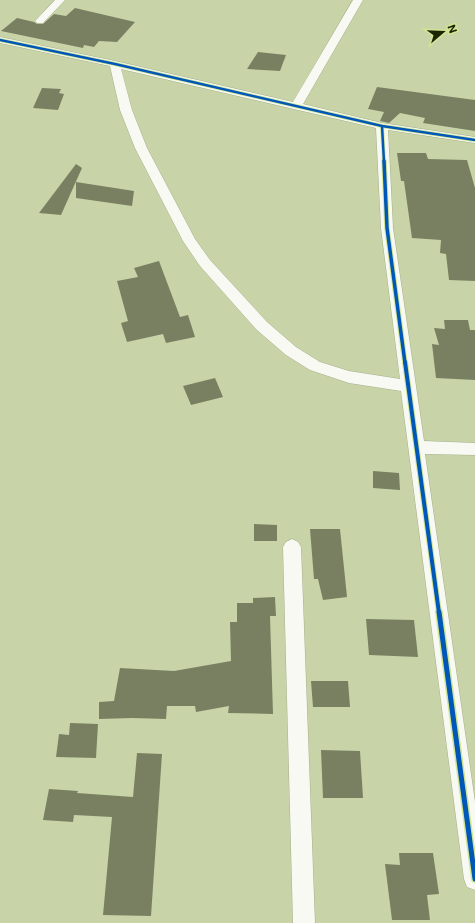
<svg xmlns="http://www.w3.org/2000/svg" width="475" height="923" font-family="Commissioner,sans-serif">
  <rect width="100%" height="100%" fill="#c8d4a7"/>
  <g fill="#798062">
    <path d="M75 8 135 22 117 42 99 41 94 47 84 45 83 48 1 31 17 18 34 22 37 24H43L54 14 66 16Z"/>
    <path d="M258 52 286 55 280 71 247 69Z"/>
    <path d="M377 87 475 100V131L423 123 425 118 400 113 389 123 380 121 384 112 368 109Z"/>
    <path d="M42 88 61 89 59 93 64 94 58 110 33 108Z"/>
    <path d="M397 153H426L428 159 467 160 475 188V281L449 280 446 254 440 253 441 240 412 238 404 181H401Z"/>
    <path d="M76 164 82 168 61 215 39 213Z"/>
    <path d="M76 182 134 191 132 206 76 198Z"/>
    <path d="M159 261 180 317 188 315 195 337 166 343 163 334 127 342 121 323 128 321 117 281 138 277 134 268Z"/>
    <path d="M444 320H468L470 330H475V380L436 378 432 344 439 345 434 328 445 329Z"/>
    <path d="M215 378 223 397 191 405 183 386Z"/>
    <path d="M373 471 399 473 400 490 373 488Z"/>
    <path d="M254 524 277 525V541H254Z"/>
    <path d="M310 529H340L347 597 323 600 318 579H314Z"/>
    <path d="M275 597 276 616H270L273 714 228 713 229 706 196 712 195 706H167L166 719 132 718 99 719V702L114 701 120 668 174 671 231 661 230 622H237V603H253V598Z"/>
    <path d="M366 619 414 620 418 657 369 655Z"/>
    <path d="M311 681H348L350 707H313Z"/>
    <path d="M70 723 98 724 96 758 56 757 59 734 69 735Z"/>
    <path d="M321 750 360 751 363 798H323Z"/>
    <path d="M137 753 162 754 151 916 103 915 112 817 74 815 73 822 43 820 49 789 78 791 77 793 133 797Z"/>
    <path d="M399 853H433L439 894 427 895 430 920H392L385 864 400 865Z"/>
  </g>
  <g fill="none" stroke-linecap="round" stroke-linejoin="round">
    <g stroke="#a6af8c" stroke-width="1">
      <g id="street">
        <path d="M55 0H65L43 23H37L35 21 37 19Z"/>
        <path d="M353 0H363L303 104 382 123 475 137V143L388 130 393 228 424 441 475 443V455L425 454 475 802V890L467 887 464 879 401 391 349 383 310 370 286 355 257 330 200 266 183 241 135 148 120 110 110 66 0 43V37L115 61 293 102ZM121 69 376 128 381 228 400 379 349 371 320 362 296 347 267 322 210 260 195 239 147 148 132 110Z"/>
        <path d="M292 539 298 542 301 547 315 923H293L283 547 286 542Z"/>
      </g>
    </g>
    <use href="#street" fill="#f7f9f2" fill-rule="evenodd"/>
    <g stroke="#d0e695" stroke-width="4">
      <g id="cycleway-far3">
        <path d="M0 40 115 64 382 126 475 140"/>
        <path d="M382 126 384 162"/>
      </g>
    </g>
    <g stroke="#d0e695" stroke-width="5.5">
      <path id="cycleway-far2" d="M384 161 387 228 405 363"/>
    </g>
    <g stroke="#d0e695" stroke-width="6">
      <path id="cycleway-far1" d="M405 362 439 613"/>
    </g>
    <g stroke="#d0e695" stroke-width="8">
      <path id="cycleway" d="M439 612 475 879"/>
    </g>
    <use href="#cycleway-far3" stroke="#0057b8" stroke-width="2.5"/>
    <use href="#cycleway-far2" stroke="#0057b8" stroke-width="3.5"/>
    <use href="#cycleway-far1" stroke="#0057b8" stroke-width="4"/>
    <use href="#cycleway" stroke="#0057b8" stroke-width="5"/>
  </g>
  <g transform="translate(443 32) rotate(71)" stroke="#d0e695" stroke-width="3" paint-order="stroke">
  <path d="M0-3L7 15L0 10L-7 15Z" fill="#1d2404"/>
  <text y="-6" font-size="11" font-weight="bold" text-anchor="middle" fill="#1d2404">N</text>
  </g>
</svg>
